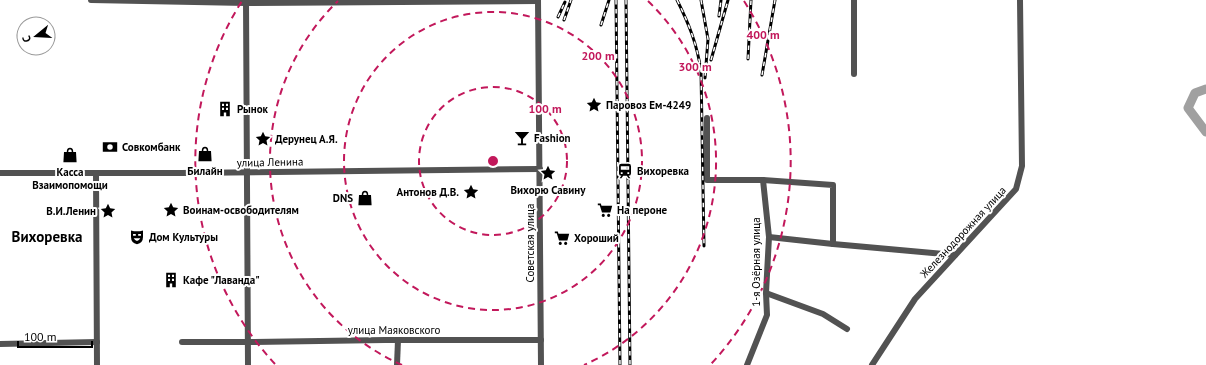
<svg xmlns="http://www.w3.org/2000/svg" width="1206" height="365" font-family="'PT Sans',sans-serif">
  <rect width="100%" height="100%" fill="#fff"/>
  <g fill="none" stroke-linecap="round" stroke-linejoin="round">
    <path stroke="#a0a0a0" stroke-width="9" d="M1206 89 1195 93 1188 108 1206 132"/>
    <g stroke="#525252" stroke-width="6">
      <path d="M91 0 246 3 538 1"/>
      <path d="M538 0 541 365"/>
      <path d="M854 0V74"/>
      <path d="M246 1 248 365"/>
      <path d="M707 118V180H763L833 185V244"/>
      <path d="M0 173H180L540 169"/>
      <path d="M96 173 97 365"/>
      <path d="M769 237 833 244 955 255"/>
      <path d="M766 293 823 314 847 329"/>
      <path d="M182 342H248L385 340H541"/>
      <path d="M0 344 97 342"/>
      <path d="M397 365 398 340"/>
      <path d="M747 365 767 315 766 293 769 237 763 180"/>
      <path d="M872 365 915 299 1016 189 1022 166 1020 0"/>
    </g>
    <g stroke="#000" stroke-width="3">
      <g id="rail">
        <path d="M616 0 620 365"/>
        <path d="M626 0 630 365"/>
        <path d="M677 0C689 24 697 44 701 71L704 246"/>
        <path d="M701 0 708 39 705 78"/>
        <path d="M719 16 721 0"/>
        <path d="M558 17 565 2"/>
        <path d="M564 20 571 0"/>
        <path d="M601 25 609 0"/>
        <path d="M748 59 751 0"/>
        <path d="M711 60 728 0"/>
        <path d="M762 75 775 0"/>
      </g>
    </g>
    <use href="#rail" stroke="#fff" stroke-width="1.5" stroke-dasharray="4.5" stroke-linecap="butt"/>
  </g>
  <g fill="none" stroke="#c2185b" stroke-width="2" stroke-dasharray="7 5">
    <circle cx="493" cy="161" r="74"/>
    <circle cx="493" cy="161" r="149"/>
    <path d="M402 365A223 223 0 0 1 338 1M648 1A223 223 0 0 1 584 365"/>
    <path d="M275 364A298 298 0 0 1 242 1M744 1A298 298 0 0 1 711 364"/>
  </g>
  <defs>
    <g id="sight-bare" transform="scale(1.2)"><path d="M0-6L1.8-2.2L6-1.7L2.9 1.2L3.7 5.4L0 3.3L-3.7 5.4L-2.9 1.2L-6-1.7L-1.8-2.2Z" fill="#000" stroke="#fff" stroke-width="2.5" paint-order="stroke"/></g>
    <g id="building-bare" transform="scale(1.2)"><path d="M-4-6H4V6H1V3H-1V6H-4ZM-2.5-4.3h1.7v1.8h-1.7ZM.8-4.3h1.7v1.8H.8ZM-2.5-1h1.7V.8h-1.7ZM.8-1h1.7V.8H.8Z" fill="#000" stroke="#fff" stroke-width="2.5" paint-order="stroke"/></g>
    <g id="bar-bare" transform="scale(1.2)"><path d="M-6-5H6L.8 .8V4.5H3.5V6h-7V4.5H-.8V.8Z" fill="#000" stroke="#fff" stroke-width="2.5" paint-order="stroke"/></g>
    <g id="bank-bare" transform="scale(1.2)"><path d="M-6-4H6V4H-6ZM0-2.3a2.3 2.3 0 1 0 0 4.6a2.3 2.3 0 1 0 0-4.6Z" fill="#000" stroke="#fff" stroke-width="2.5" paint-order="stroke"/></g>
    <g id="shop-bare" transform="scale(1.2)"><path d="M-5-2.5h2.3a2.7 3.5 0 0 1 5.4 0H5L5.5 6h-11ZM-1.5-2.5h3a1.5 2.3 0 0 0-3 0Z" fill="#000" stroke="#fff" stroke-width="2.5" paint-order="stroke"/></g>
    <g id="station-bare" transform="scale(1.2)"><path d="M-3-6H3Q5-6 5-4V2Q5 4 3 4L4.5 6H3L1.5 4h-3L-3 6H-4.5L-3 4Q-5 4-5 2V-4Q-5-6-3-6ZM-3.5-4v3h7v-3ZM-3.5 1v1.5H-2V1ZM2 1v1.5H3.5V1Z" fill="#000" stroke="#fff" stroke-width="2.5" paint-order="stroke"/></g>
    <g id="supermarket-bare" transform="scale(1.2)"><path d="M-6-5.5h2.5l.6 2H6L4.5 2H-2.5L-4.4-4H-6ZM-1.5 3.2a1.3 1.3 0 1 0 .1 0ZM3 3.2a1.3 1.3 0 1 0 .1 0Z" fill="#000" stroke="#fff" stroke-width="2.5" paint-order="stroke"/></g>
    <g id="theatre-bare" transform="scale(1.2)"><path d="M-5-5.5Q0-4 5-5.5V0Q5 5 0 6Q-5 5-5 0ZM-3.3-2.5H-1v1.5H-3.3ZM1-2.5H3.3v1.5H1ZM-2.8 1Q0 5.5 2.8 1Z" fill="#000" stroke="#fff" stroke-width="2.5" paint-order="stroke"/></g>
  </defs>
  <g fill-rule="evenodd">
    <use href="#sight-bare" x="594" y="105"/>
    <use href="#building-bare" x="225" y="109"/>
    <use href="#bar-bare" x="522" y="138"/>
    <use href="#sight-bare" x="263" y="139"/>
    <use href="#bank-bare" x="110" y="147"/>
    <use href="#shop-bare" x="205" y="154"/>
    <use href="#shop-bare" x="70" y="155"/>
    <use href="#station-bare" x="625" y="171"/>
    <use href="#sight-bare" x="548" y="173"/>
    <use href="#sight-bare" x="471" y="192"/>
    <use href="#shop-bare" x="365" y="198"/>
    <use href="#sight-bare" x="171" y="210"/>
    <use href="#supermarket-bare" x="605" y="210"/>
    <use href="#sight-bare" x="108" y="211"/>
    <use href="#theatre-bare" x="137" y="237"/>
    <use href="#supermarket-bare" x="562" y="238"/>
    <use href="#building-bare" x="171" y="280"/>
  </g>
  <g text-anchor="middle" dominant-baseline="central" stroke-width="4" stroke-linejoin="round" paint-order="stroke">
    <g font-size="11" font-weight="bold" fill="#000" stroke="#fff" text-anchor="start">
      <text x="606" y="105">Паровоз Ем-4249</text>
      <text x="237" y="109">Рынок</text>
      <text x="534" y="138">Fashion</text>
      <text x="275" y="139">Дерунец А.Я.</text>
      <text x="122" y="147">Совкомбанк</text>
      <text x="205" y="171" text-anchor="middle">Билайн</text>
      <text x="637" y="171">Вихоревка</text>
      <text x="70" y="172" text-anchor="middle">Касса<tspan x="70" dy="13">Взаимопомощи</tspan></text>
      <text x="548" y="190" text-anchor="middle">Вихорю Савину</text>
      <text x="459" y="192" text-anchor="end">Антонов Д.В.</text>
      <text x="353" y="198" text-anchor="end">DNS</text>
      <text x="183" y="210">Воинам-освободителям</text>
      <text x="617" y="210">На пероне</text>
      <text x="96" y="211" text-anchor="end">В.И.Ленин</text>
      <text x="149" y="237">Дом Культуры</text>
      <text x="574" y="238">Хороший</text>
      <text x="183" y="280">Кафе "Лаванда"</text>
    </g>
    <g font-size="11" fill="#000" stroke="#fff">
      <text transform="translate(270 162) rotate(-1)">улица Ленина</text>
      <text transform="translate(963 232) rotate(-47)">Железнодорожная улица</text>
      <text transform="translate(530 243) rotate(-90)">Советская улица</text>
      <text transform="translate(756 262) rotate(-90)">1-я Озёрная улица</text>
      <text x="394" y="330">улица Маяковского</text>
    </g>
    <g font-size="15" font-weight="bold" fill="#000" stroke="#fff">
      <text x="47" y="236">Вихоревка</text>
    </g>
  </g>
  <circle cx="493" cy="161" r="6" fill="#c2185b" stroke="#fff" stroke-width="2"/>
  <g font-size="12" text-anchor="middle" font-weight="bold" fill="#c2185b" stroke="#fff" stroke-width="4" stroke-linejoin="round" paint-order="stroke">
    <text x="763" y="39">400 m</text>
    <text x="598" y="60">200 m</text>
    <text x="695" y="71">300 m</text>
    <text x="545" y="113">100 m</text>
  </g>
  <g transform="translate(36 36) rotate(252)"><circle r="19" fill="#ffffff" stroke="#999999"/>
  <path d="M0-3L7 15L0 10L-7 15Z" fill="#000000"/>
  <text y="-6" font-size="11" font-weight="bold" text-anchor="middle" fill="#000000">С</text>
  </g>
  <path d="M18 341v6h74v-6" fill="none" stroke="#000000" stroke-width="2"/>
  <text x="24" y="341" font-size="12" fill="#000000" stroke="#ffffff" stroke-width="3" paint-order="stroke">100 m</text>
</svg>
